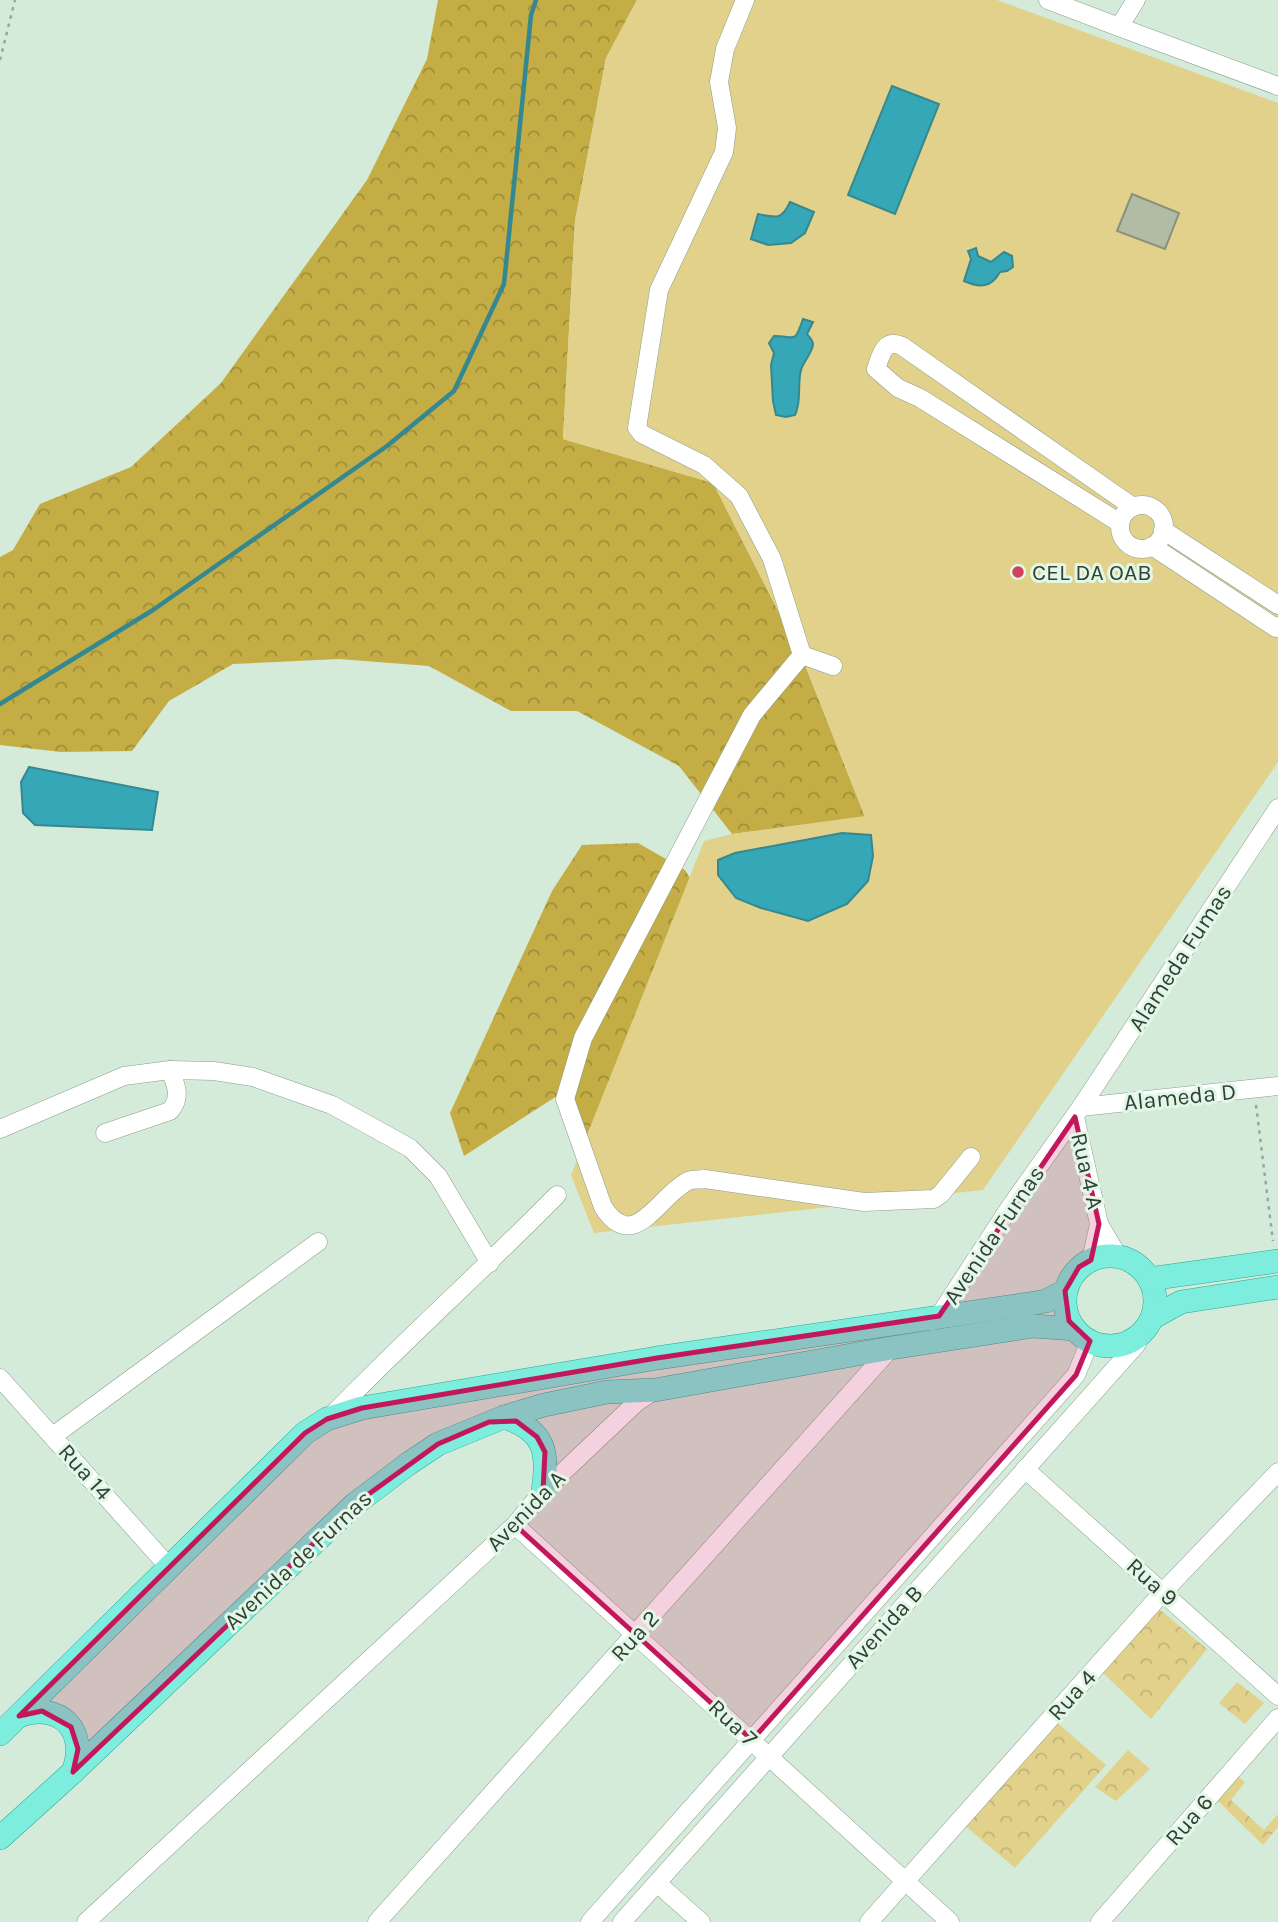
<svg xmlns="http://www.w3.org/2000/svg" width="1278" height="1922" font-family="Karla,sans-serif">
  <defs>
    <pattern id="forest-crowns" width="20" height="18" patternUnits="userSpaceOnUse" patternTransform="scale(1.75)"><rect width="20" height="18" fill="#c4ad44"/><path d="M2 6a3 3 0 1 1 6 0M12 15a3 3 0 1 1 6 0" fill="none" stroke="#a08e3a"/></pattern>
    <pattern id="park-crowns" width="20" height="18" patternUnits="userSpaceOnUse" patternTransform="scale(1.75)"><rect width="20" height="18" fill="#e1d18a"/><path d="M2 6a3 3 0 1 1 6 0M12 15a3 3 0 1 1 6 0" fill="none" stroke="#c2b478"/></pattern>
  </defs>
  <rect width="100%" height="100%" fill="#d4ebd9"/>
  <g fill="url(#forest-crowns)">
    <path d="M438 0H637L606 58 575 221 563 439 713 483 803 660 865 817 732 834 679 766 577 711H511L429 666 339 659 233 664 169 701 132 751 61 752 0 745V557L13 550 40 504 131 467 221 383 367 180 427 59Z"/>
    <path d="M638 843 685 870 762 995 593 1172 560 1094 464 1156 450 1113 552 891 582 845Z"/>
  </g>
  <g fill="url(#park-crowns)">
    <path d="M1159 1609 1207 1649 1151 1719 1102 1672Z"/>
    <path d="M1237 1682 1264 1703 1245 1724 1219 1703Z"/>
    <path d="M1055 1721 1106 1765 1015 1868 963 1824Z"/>
    <path d="M1128 1750 1150 1769 1116 1801 1095 1787Z"/>
    <path d="M1235 1774 1245 1782 1231 1800 1264 1830 1278 1814V1827L1263 1845 1215 1798Z"/>
  </g>
  <path fill="#e1d18a" d="M637 0H997L1278 103V762L983 1190 594 1233 571 1175 704 841 732 834 865 816 803 660 713 483 563 439 575 221 606 58Z"/>
  <g fill="#35a7b6" stroke="#358890" stroke-width="2">
    <path d="M892 86 939 104 895 214 848 195Z"/>
    <path d="M790 202 814 212 805 233 791 243 768 245 751 239 758 214C776 218 782 220 790 202Z"/>
    <path d="M976 248 978 256 991 262 1004 252 1012 256 1013 267 1007 271 1000 272C991 288 980 288 964 281L971 259 968 251Z"/>
    <path d="M803 319 813 322 807 334C809 337 813 340 813 344 813 352 803 362 801 370 797 385 802 401 795 415L786 417 776 415 773 401 771 365 774 353 769 343 774 336C796 336 794 345 803 319Z"/>
    <path d="M29 767 158 792 152 830 35 825 23 813 21 782Z"/>
    <path d="M842 833 871 835 873 856 868 881 847 904 808 921 761 908 736 898 718 875V860L735 853Z"/>
  </g>
  <g fill="none" stroke-linecap="round" stroke-linejoin="round">
    <path stroke="#358890" stroke-width="4.5" d="M0 704 153 610 387 446 454 391 504 284 531 15 536 0"/>
  </g>
  <path fill="#b2bba3" stroke="#89917b" stroke-width="2" d="M1132 194 1179 213 1165 249 1117 231Z"/>
  <g fill="none" stroke-linecap="round" stroke-linejoin="round">
    <g stroke="#899e8e" stroke-width="19">
      <g id="minor">
        <path d="M745 0 725 49 719 82 727 128 724 152 659 290 637 428 642 434 704 465 739 496 772 559 802 655 833 666"/>
        <path d="M1048 0 1119 27 1136 0"/>
        <path d="M1119 27 1278 86"/>
        <circle cx="1142" cy="527" r="22"/>
        <path d="M1120 523 920 398 898 388 876 369C881 355 884 338 902 346L1133 507"/>
        <path d="M1163 530 1278 605"/>
        <path d="M1152 546 1276 628 1278 626"/>
        <path d="M802 655 752 715 583 1038 565 1099 603 1207C634 1255 658 1196 688 1181 692 1179 699 1180 705 1179L864 1202 934 1199 941 1194 971 1157"/>
        <path d="M1081 1107 1278 1086"/>
        <path d="M1075 1117 1099 1224 1118 1256"/>
        <path d="M0 1129 124 1076 170 1070 214 1071 253 1077 332 1105 410 1148 438 1176 490 1263"/>
        <path d="M105 1133 170 1111C182 1097 176 1085 170 1070"/>
        <path d="M1091 1260 1099 1224"/>
        <path d="M932 1321 939 1316 1010 1207 1081 1107 1278 808"/>
        <path d="M0 1378 168 1566"/>
        <path d="M329 1418C403 1342 482 1271 557 1195"/>
        <path d="M53 1436 318 1242"/>
        <path d="M1025 1469 1278 1696"/>
        <path d="M515 1525 950 1922"/>
        <path d="M657 1883 701 1922"/>
        <path d="M86 1922 515 1525 543 1491 637 1402 655 1390"/>
        <path d="M377 1922 891 1348 897 1345"/>
        <path d="M590 1922 1076 1375 1090 1341"/>
        <path d="M622 1922 1136 1345 1143 1331"/>
        <path d="M869 1922 1163 1592 1278 1472"/>
        <path d="M1100 1922 1278 1718"/>
      </g>
    </g>
    <g stroke="#2ca894" stroke-width="24">
      <g id="major">
        <circle cx="1110" cy="1301" r="45"/>
        <path d="M1149 1279 1278 1261"/>
        <path d="M1152 1318 1181 1302 1278 1287"/>
        <path d="M504 1417C545 1430 549 1452 543 1491"/>
        <path d="M19 1716C60 1701 89 1731 73 1772"/>
        <path d="M0 1734 305 1433 327 1419 362 1408 657 1358 1029 1304 1046 1301 1065 1291"/>
        <path d="M0 1838 73 1772 355 1504 408 1464 438 1444 504 1417 544 1405 607 1392 655 1390 891 1348 1033 1326 1075 1329"/>
      </g>
    </g>
    <g stroke="#96a799" stroke-width="2.5" stroke-dasharray="3.5 5" stroke-linecap="butt">
      <path d="M0 60 15 0"/>
      <path d="M1256 1105 1273 1241"/>
    </g>
    <use href="#minor" stroke="#fff" stroke-width="18"/>
    <use href="#major" stroke="#7deddd" stroke-width="23"/>
  </g>
  <path fill="#c2185b" fill-opacity="0.2" stroke="#c2185b" stroke-width="5" stroke-linejoin="round" d="M1075 1117 1099 1224 1091 1260 1079 1267 1065 1291 1069 1321 1090 1341 1076 1375 752 1740 515 1525 543 1491 545 1452 537 1437 516 1421 489 1422 438 1444 355 1504 73 1772 78 1749 71 1727 42 1711 19 1716 305 1433 327 1419 362 1408 657 1358 939 1316Z"/>
  <circle fill="#d1415a" stroke="#e1f8e6" stroke-width="2.5" cx="1018" cy="572" r="7"/>
  <g text-anchor="middle" dominant-baseline="central" stroke-width="6" stroke-linejoin="round" paint-order="stroke">
    <g font-size="23" fill="#353e37" stroke="#e1f8e6" text-anchor="start">
      <text x="1032" y="572">CEL DA OAB</text>
    </g>
    <g font-size="23" fill="#353e37" stroke="#e1f8e6">
      <text transform="translate(1180 958) rotate(-57)">Alameda Fumas</text>
      <text transform="translate(1180 1097) rotate(-6)">Alameda D</text>
      <text transform="translate(1087 1171) rotate(77)">Rua 4 A</text>
      <text transform="translate(994 1235) rotate(-56)">Avenida Furnas</text>
      <text transform="translate(85 1472) rotate(48)">Rua 14</text>
      <text transform="translate(526 1511) rotate(-46)">Avenida A</text>
      <text transform="translate(298 1560) rotate(-43)">Avenida de Furnas</text>
      <text transform="translate(1152 1582) rotate(42)">Rua 9</text>
      <text transform="translate(884 1627) rotate(-48)">Avenida B</text>
      <text transform="translate(635 1636) rotate(-48)">Rua 2</text>
      <text transform="translate(1072 1695) rotate(-48)">Rua 4</text>
      <text transform="translate(733 1723) rotate(43)">Rua 7</text>
      <text transform="translate(1189 1820) rotate(-49)">Rua 6</text>
    </g>
  </g>
</svg>
